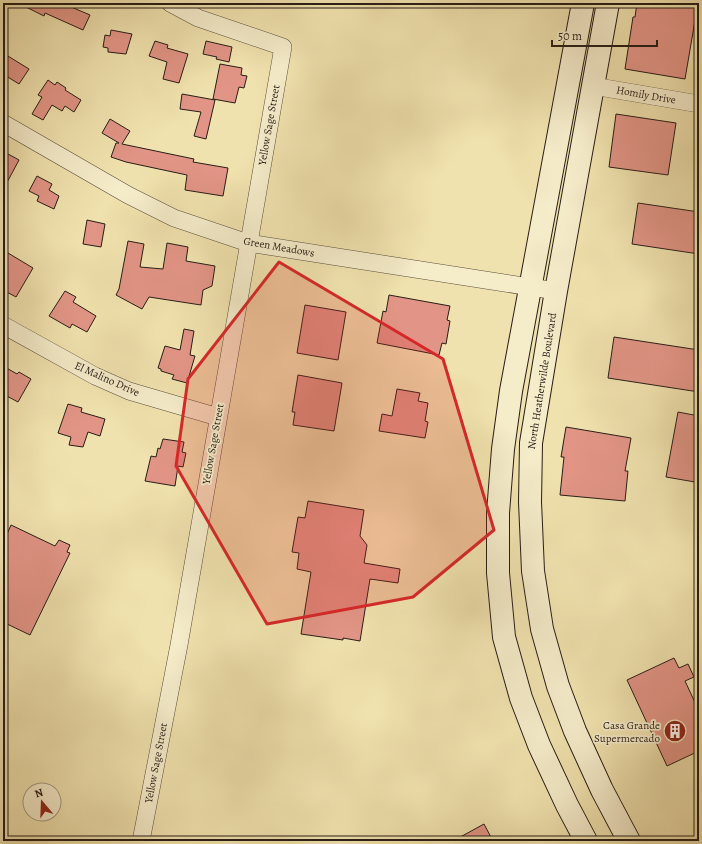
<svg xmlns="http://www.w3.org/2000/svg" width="702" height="844" font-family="Alegreya,serif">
  <rect width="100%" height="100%" fill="#f0e2ae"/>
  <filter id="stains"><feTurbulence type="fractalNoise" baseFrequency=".005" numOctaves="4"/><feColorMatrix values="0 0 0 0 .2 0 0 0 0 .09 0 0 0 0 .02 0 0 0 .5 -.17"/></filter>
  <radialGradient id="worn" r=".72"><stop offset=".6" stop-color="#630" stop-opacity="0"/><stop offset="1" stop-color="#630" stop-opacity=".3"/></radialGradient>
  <g fill="#e29586" stroke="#271d16">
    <path d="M18 3H62L90 15 83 30 45 13 44 16Z"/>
    <path d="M637 3H698L685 79 625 69 633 17H635Z"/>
    <path d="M111 30 132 34 126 54 108 52V48L103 47 105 35 110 36Z"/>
    <path d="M155 41 168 45 167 48 188 54 179 83 163 79 167 62 149 56Z"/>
    <path d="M206 41 232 47 229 62 216 59 217 57 203 54Z"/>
    <path d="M3 53 29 69 19 84 3 74Z"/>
    <path d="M220 64 242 68 241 75 247 76 244 88 239 87 235 103 213 99Z"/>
    <path d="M48 80 55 85 57 82 66 88 65 90 81 100 74 112 65 106 62 111 52 105 43 120 32 114 42 97 38 95Z"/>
    <path d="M182 94 215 100 206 139 194 136 201 112 180 109Z"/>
    <path d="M616 114 676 123 668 175 609 167Z"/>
    <path d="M110 119 130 131 122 144 194 159 193 162 228 168 223 196 185 190 187 175 126 162 111 157 116 143H119L102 133Z"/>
    <path d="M8 154 19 160 3 190V165Z"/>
    <path d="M37 176 52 184 49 190 59 196 54 209 37 201 39 196 29 191Z"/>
    <path d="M638 203 699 212V254L632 244Z"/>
    <path d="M87 220 105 224 101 247 83 244Z"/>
    <path d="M128 241 144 244 140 267 163 269 167 243 188 247 186 261 215 266 212 286 203 290 201 305 149 297 142 309 116 295 119 289Z"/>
    <path d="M3 250 33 268 16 297 3 290Z"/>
    <path d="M65 291 76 297 73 302 96 316 87 332 72 324 70 328 49 316Z"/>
    <path d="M389 295 450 306 447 320 450 321 446 344 442 343 439 355 377 343 383 311 386 312Z"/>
    <path d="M305 305 346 312 338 360 297 353Z"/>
    <path d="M184 329 194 331 190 355 195 356 187 383 172 379 174 375 161 371V369L158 368 165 346 180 350Z"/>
    <path d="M614 337 699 350V392L608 378Z"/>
    <path d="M3 366 17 374 19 372 31 379 18 402 3 394Z"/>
    <path d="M298 375 342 383 334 431 293 425 295 412H292Z"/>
    <path d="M397 389 420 393 418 401 428 403 425 421 428 422 425 438 379 431 382 414 392 416Z"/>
    <path d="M68 404 82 408 81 412 105 419 100 436 88 432 83 447 69 445 71 437 58 433Z"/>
    <path d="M678 412 699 416V463L695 482 666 477Z"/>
    <path d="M566 427 631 438 625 471H628L625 501 560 495 564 457H561Z"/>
    <path d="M163 439 184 442 182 452 186 453 183 467 178 466 175 486 145 481 151 456 156 457 158 448 160 449Z"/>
    <path d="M308 501 364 510 360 536 367 545 364 563 400 569 398 583 370 579 360 641 343 638V640L301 634 311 572 297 569 299 553 292 552 298 517 305 518Z"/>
    <path d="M11 525 55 546 59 540 70 545 67 552 70 553 30 635 3 622V543Z"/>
    <path d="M674 658 679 668 688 664 694 677 685 681 699 711V751L667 766 627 680Z"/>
    <path d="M484 824 493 841H453Z"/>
  </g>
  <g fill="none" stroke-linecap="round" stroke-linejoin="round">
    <g stroke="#594e3c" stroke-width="18">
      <g id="minor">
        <path d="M593 86 699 104"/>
        <path d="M3 123 128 195 174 218 248 243 556 291"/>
        <path d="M3 325 95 376 129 391 218 417"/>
        <path d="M141 841 179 645 283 47 198 18 170 3"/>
      </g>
    </g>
    <g stroke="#271d16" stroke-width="24">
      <g id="secondary">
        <path d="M583 3 511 391 503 449 498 513V573L504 637 521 698 539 745 567 805 586 841"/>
        <path d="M608 3 556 291 531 443 530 502 533 571 542 629 558 686 575 731 602 790 629 841"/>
      </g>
    </g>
    <use href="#minor" stroke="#f5ecca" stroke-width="17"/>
    <use href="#secondary" stroke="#f5ecca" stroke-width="22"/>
  </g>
  <path fill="#d62828" fill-opacity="0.2" stroke="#d62828" stroke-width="3" stroke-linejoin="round" d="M279 262 443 359 494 530 413 597 267 624 176 466 188 379Z"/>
  <defs>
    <g id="building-disc" transform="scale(1.15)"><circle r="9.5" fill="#8f2418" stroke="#f5ecca"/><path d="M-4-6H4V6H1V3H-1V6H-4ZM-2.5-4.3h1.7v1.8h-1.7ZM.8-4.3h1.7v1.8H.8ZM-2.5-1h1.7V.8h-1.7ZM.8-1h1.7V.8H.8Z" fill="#fff"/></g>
  </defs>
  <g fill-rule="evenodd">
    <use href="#building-disc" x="675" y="731"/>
  </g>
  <g text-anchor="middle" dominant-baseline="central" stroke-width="3.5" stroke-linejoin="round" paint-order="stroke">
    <g font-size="11" fill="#271d16" stroke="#f5ecca">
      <text transform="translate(646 95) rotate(10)">Homily Drive</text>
      <text transform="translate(269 125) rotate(-80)">Yellow Sage Street</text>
      <text transform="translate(279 247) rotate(10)">Green Meadows</text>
      <text transform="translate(107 379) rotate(24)">El Malino Drive</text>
      <text transform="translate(542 381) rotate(-81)">North Heatherwilde Boulevard</text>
      <text transform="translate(213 444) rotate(-80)">Yellow Sage Street</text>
      <text transform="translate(156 763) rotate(-79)">Yellow Sage Street</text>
    </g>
    <g font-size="11" fill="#271d16" stroke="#f5ecca" text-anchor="end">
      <text x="660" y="725">Casa Grande<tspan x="660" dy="13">Supermercado</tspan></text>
    </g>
  </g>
  <rect width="702" height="844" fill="none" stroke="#f0e2ae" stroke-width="16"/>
  <rect x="4" y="4" width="694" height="836" fill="none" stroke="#271d16" stroke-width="2"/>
  <rect x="8" y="8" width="686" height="828" fill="none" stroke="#271d16"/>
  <g transform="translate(42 802) rotate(341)"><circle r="19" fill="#f5ecca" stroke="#a39982"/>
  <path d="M0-3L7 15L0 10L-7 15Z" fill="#8f2418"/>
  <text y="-6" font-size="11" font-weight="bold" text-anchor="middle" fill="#271d16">N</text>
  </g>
  <path d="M552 40v6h105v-6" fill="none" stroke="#271d16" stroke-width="2"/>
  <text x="558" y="40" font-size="12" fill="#271d16" stroke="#f5ecca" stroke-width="3" paint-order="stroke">50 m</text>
  <rect width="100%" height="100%" filter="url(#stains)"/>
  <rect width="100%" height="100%" fill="url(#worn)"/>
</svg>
